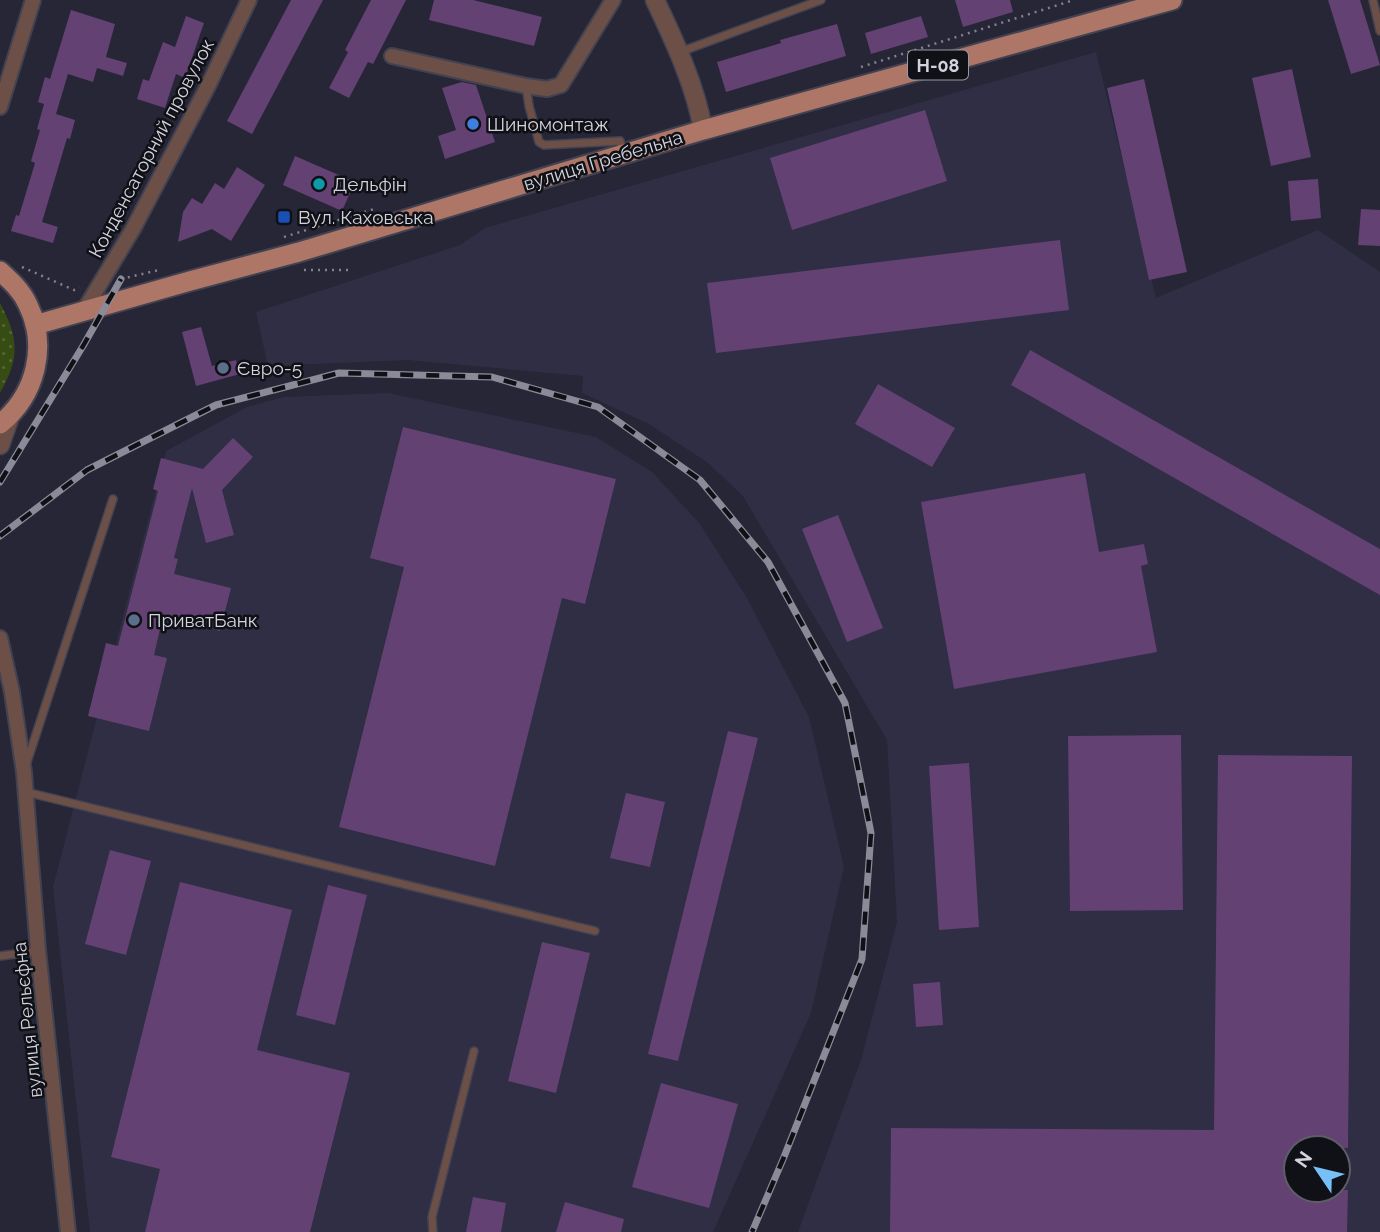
<svg xmlns="http://www.w3.org/2000/svg" width="1380" height="1232" font-family="Raleway,sans-serif">
  <defs>
    <pattern id="grass-dots" width="8" height="8" patternUnits="userSpaceOnUse" patternTransform="scale(1.75)"><rect width="8" height="8" fill="#374c12"/><path d="M2 2h.1M6 6h.1" fill="none" stroke="#536534" stroke-width="1.8" stroke-linecap="round"/></pattern>
  </defs>
  <rect width="100%" height="100%" fill="#262636"/>
  <g fill="#2f2e45" fill-rule="evenodd">
    <path d="M1096 52 1156 298 1318 230 1380 272V1232H798L861 1060 897 922 887 740 743 496 708 463 649 424 582 393 583 376 408 360 268 366 256 312 460 245 485 228ZM1296 1148H1338V1190H1296Z"/>
    <path d="M388 393 596 437 652 472 700 524 747 598 809 717 844 867 811 1013 713 1232H90L53 887 166 451 247 407 284 397Z"/>
  </g>
  <path fill="url(#grass-dots)" d="M0 303C19 339 20 357 0 393Z"/>
  <g fill="#634172">
    <path d="M291 0H323L252 134 227 121Z"/>
    <path d="M371 0H406L373 64 368 62 349 98 329 88 348 52 345 50Z"/>
    <path d="M434 0H473L542 17 534 46 429 20Z"/>
    <path d="M955 0H1010L1013 12 963 27Z"/>
    <path d="M1328 0H1360L1380 65 1351 74Z"/>
    <path d="M71 10 115 24 106 57 127 63 123 76 97 68 93 82 68 74 56 114 75 120 70 139 67 138 42 222 58 227 53 243 11 231 16 215 19 216 35 163 31 161 40 130 37 129 44 104 38 102 45 77 50 79Z"/>
    <path d="M186 16 204 23 185 78 176 74 165 108 137 99 143 79 149 81 163 42 175 47Z"/>
    <path d="M921 16 928 37 871 54 865 33Z"/>
    <path d="M837 24 846 56 726 92 717 62 781 43 780 40Z"/>
    <path d="M1292 69 1311 157 1271 166 1252 78Z"/>
    <path d="M1144 79 1187 272 1149 280 1107 88Z"/>
    <path d="M462 82 476 85 495 142 445 159 438 136 456 130 442 88Z"/>
    <path d="M925 110 947 181 792 230 770 158Z"/>
    <path d="M295 156 355 182 342 211 283 185Z"/>
    <path d="M237 167 265 185 231 241 212 229 178 242 183 212 192 198 202 204 215 183 224 189Z"/>
    <path d="M1318 179 1321 218 1291 221 1288 181Z"/>
    <path d="M1361 209 1380 210V246L1358 245Z"/>
    <path d="M1060 240 1069 310 716 353 707 283Z"/>
    <path d="M201 327 212 366 236 360 240 374 196 386 182 332Z"/>
    <path d="M1030 350 1380 549V595L1011 385Z"/>
    <path d="M878 384 955 428 932 467 855 424Z"/>
    <path d="M403 427 616 479 585 604 562 598 495 866 339 827 404 567 370 558Z"/>
    <path d="M233 438 253 457 222 490 234 535 206 543 192 488 174 558 178 559 174 574 231 588 220 631 163 616 154 655 167 658 149 731 88 716 106 643 118 646 158 491 153 489 161 458 203 469Z"/>
    <path d="M1085 473 1099 552 1144 544 1148 564 1141 566 1157 652 954 689 921 502Z"/>
    <path d="M838 515 883 628 847 642 802 529Z"/>
    <path d="M728 731 758 738 678 1061 648 1054Z"/>
    <path d="M1181 735 1183 910 1070 911 1068 736Z"/>
    <path d="M1218 755 1352 756 1348 1148H1296V1190H1348L1347 1232H890L891 1128 1214 1130Z"/>
    <path d="M969 763 979 927 939 930 929 766Z"/>
    <path d="M626 793 665 802 650 867 610 858Z"/>
    <path d="M110 850 151 861 126 955 85 944Z"/>
    <path d="M180 882 292 910 257 1050 350 1073 310 1232H145L160 1169 111 1157Z"/>
    <path d="M328 885 367 895 335 1025 296 1015Z"/>
    <path d="M542 942 590 953 556 1093 508 1081Z"/>
    <path d="M940 982 943 1025 916 1027 913 984Z"/>
    <path d="M661 1083 738 1104 709 1208 632 1187Z"/>
    <path d="M473 1197 506 1203 501 1232H466Z"/>
    <path d="M565 1202 624 1219 621 1232H556Z"/>
  </g>
  <g fill="none" stroke-linecap="round" stroke-linejoin="round">
    <g stroke="#424251" stroke-width="10">
      <g id="service">
        <path d="M1373 0 1380 31"/>
        <path d="M680 52 821 0"/>
        <path d="M526 86 529 106 539 142 544 145 620 141 624 153"/>
        <path d="M26 765 113 499"/>
        <path d="M26 792 595 931"/>
        <path d="M0 956 38 951"/>
        <path d="M433 1232 432 1217 474 1051"/>
      </g>
    </g>
    <g stroke="#424251" stroke-width="18">
      <g id="minor">
        <path d="M392 56 526 86 547 89 561 85 613 0"/>
        <path d="M0 107 33 0"/>
        <path d="M83 312 133 229 209 84 249 0"/>
        <path d="M0 638 12 692 24 772 38 950 68 1232"/>
      </g>
    </g>
    <g stroke="#424251" stroke-width="21">
      <g id="tertiary">
        <path d="M655 0C674 40 696 87 703 130"/>
        <path d="M0 445 10 416"/>
      </g>
    </g>
    <g stroke="#424251" stroke-width="23">
      <g id="primary">
        <path d="M0 271C11 281 22 291 28 305 48 346 36 395 0 424"/>
        <path d="M35 325 190 281 299 252 703 130 1172 0"/>
      </g>
    </g>
    <g stroke="#828290" stroke-width="2.5" stroke-dasharray="2 5" stroke-linecap="butt">
      <path d="M861 67 1074 0"/>
      <path d="M284 237 374 209"/>
      <path d="M22 267 74 290 80 288"/>
      <path d="M304 270H348"/>
      <path d="M121 279 159 270"/>
    </g>
    <use href="#service" stroke="#6c5048" stroke-width="7"/>
    <use href="#minor" stroke="#6c5048" stroke-width="14"/>
    <use href="#tertiary" stroke="#6c5048" stroke-width="18"/>
    <use href="#primary" stroke="#ae7666" stroke-width="19"/>
    <g stroke="#8a8a98" stroke-width="7">
      <g id="rail">
        <path d="M0 482 83 346 121 279"/>
        <path d="M0 536 87 470 216 405 339 373 492 377 598 407 700 480 768 562 845 703 871 833 862 959 784 1157 752 1232"/>
      </g>
    </g>
    <use href="#rail" stroke="#101017" stroke-width="4.5" stroke-dasharray="13" stroke-linecap="butt"/>
  </g>
  <circle fill="#3f7fe0" stroke="#101017" stroke-width="2.5" cx="473" cy="124" r="7"/>
  <circle fill="#0f9aa8" stroke="#101017" stroke-width="2.5" cx="319" cy="184" r="7"/>
  <rect fill="#1a4fb4" stroke="#101017" stroke-width="2.5" x="277" y="210" width="14" height="14" rx="3.5"/>
  <g fill="#5c6f8a" stroke="#101017" stroke-width="2.5">
    <circle cx="223" cy="368" r="7"/>
    <circle cx="134" cy="620" r="7"/>
  </g>
  <g text-anchor="middle" dominant-baseline="central" stroke-width="5" stroke-linejoin="round" paint-order="stroke">
    <rect fill="#101017" stroke="#9898a2" stroke-width="2" x="908" y="50.5" width="60" height="29" rx="5"/>
    <g font-size="18" font-weight="bold" fill="#d3d3de">
      <text x="938" y="65">Н-08</text>
    </g>
    <g font-size="19" fill="#d3d3de" stroke="#101017" text-anchor="start">
      <text x="487" y="124">Шиномонтаж</text>
      <text x="333" y="184">Дельфін</text>
      <text x="298" y="217">Вул. Каховська</text>
      <text x="237" y="368">Євро-5</text>
      <text x="148" y="620">ПриватБанк</text>
    </g>
    <g font-size="19" fill="#d3d3de" stroke="#101017">
      <text transform="translate(151 148) rotate(-62)">Конденсаторний провулок</text>
      <text transform="translate(603 160) rotate(-17)">вулиця Гребельна</text>
      <text transform="translate(27 1020) rotate(-96)">вулиця Рельєфна</text>
    </g>
  </g>
  <g transform="translate(1317 1169) rotate(305)"><circle r="33" fill="#101017" stroke="#5e5e67" stroke-width="2"/>
  <path d="M0-5L12 26L0 18L-12 26Z" fill="#77bff7"/>
  <text y="-10" font-size="19" font-weight="bold" text-anchor="middle" fill="#d3d3de">N</text>
  </g>
</svg>
